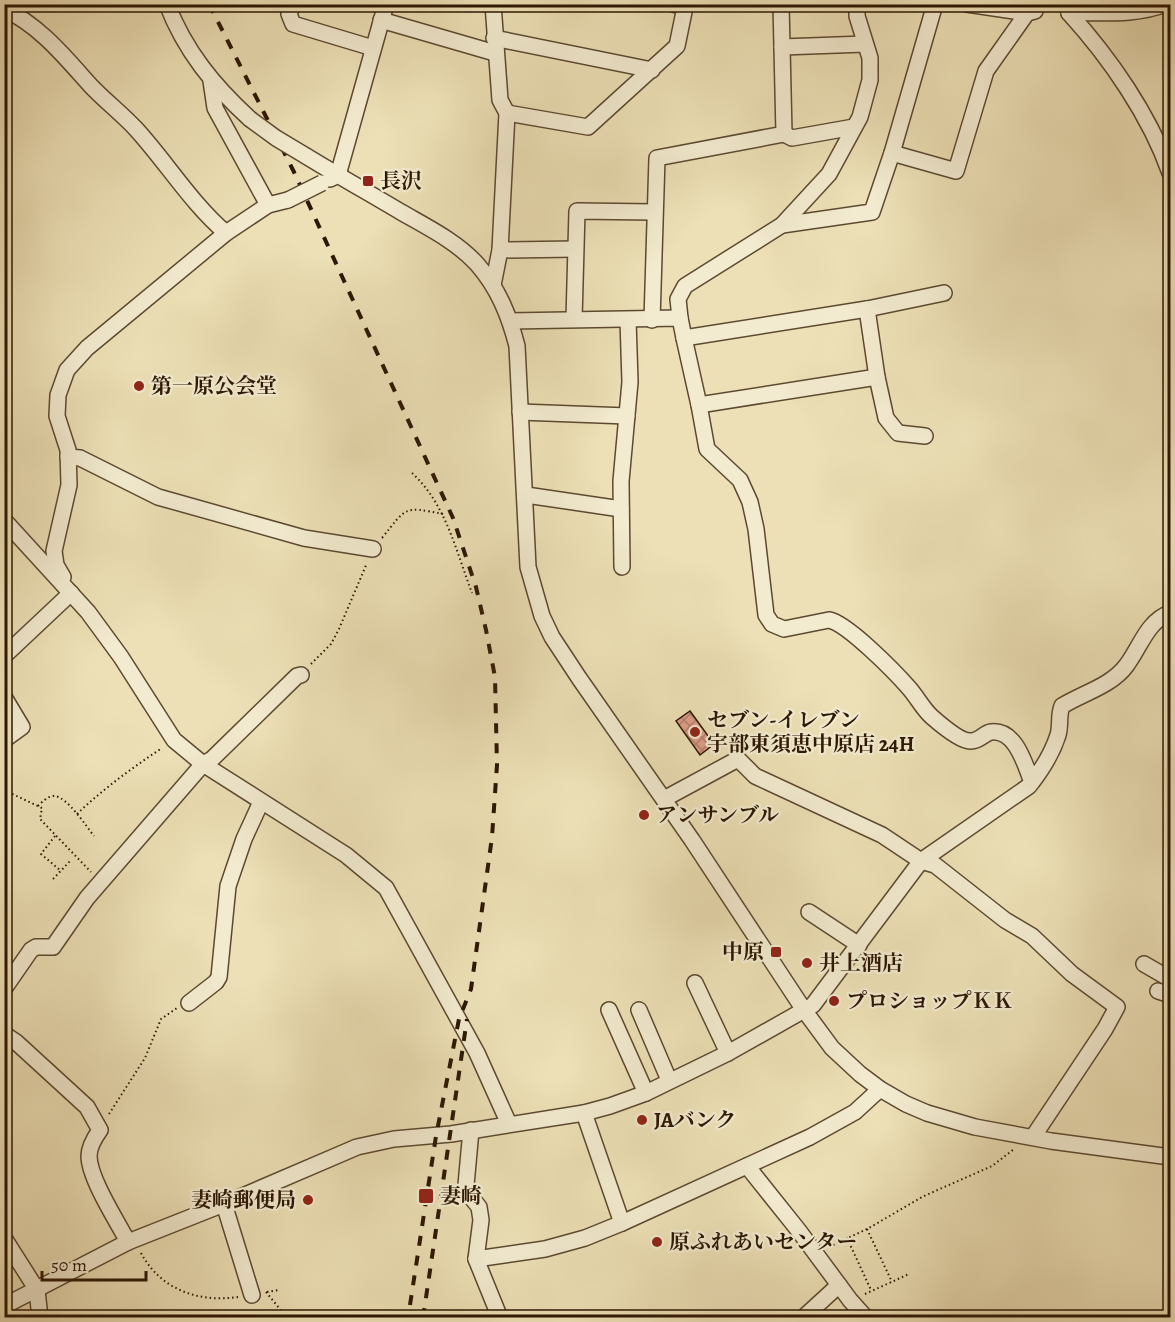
<svg xmlns="http://www.w3.org/2000/svg" width="1175" height="1322" font-family="Alegreya,'Noto Serif JP',serif">
  <defs>
    <pattern id="building-cross-hatch" width="8" height="8" patternUnits="userSpaceOnUse" patternTransform="scale(1.5)"><rect width="8" height="8" fill="#de9e89"/><path d="M0 0l8 8M0 8l8-8" fill="none" stroke="#b4806e"/></pattern>
  </defs>
  <rect width="100%" height="100%" fill="#ede0b6"/>
  <filter id="stains"><feTurbulence type="fractalNoise" baseFrequency=".00333" numOctaves="4"/><feColorMatrix values="0 0 0 0 .2 0 0 0 0 .09 0 0 0 0 .02 0 0 0 .5 -.17"/></filter>
  <radialGradient id="worn" r=".72"><stop offset=".6" stop-color="#630" stop-opacity="0"/><stop offset="1" stop-color="#630" stop-opacity=".3"/></radialGradient>
  <path fill="url(#building-cross-hatch)" stroke="#2c1703" stroke-width="1.5" d="M690 711 714 744 700 755 676 721Z"/>
  <g fill="none" stroke-linecap="round" stroke-linejoin="round">
    <g stroke="#5c4930" stroke-width="18">
      <g id="minor">
        <path d="M167 4C185 51 214 86 250 119"/>
        <path d="M293 4 289 14 293 24 373 48"/>
        <path d="M493 4 500 100 507 113 500 250 493 285"/>
        <path d="M967 4 1027 13 1035 11"/>
        <path d="M4 9C39 25 65 57 90 85 104 100 121 113 136 129 167 163 191 203 226 233"/>
        <path d="M1069 13C1110 58 1150 116 1170 173"/>
        <path d="M1069 13C1099 12 1136 16 1165 4"/>
        <path d="M381 20 495 53"/>
        <path d="M494 38 652 70"/>
        <path d="M782 47 865 44"/>
        <path d="M211 81 215 108 268 205"/>
        <path d="M507 113 588 127 677 46 685 7 673 4"/>
        <path d="M784 134 792 138 854 127"/>
        <path d="M892 153 956 171 986 71 1027 13"/>
        <path d="M306 156C337 175 369 193 401 212 427 227 456 241 477 264 498 288 509 315 517 346L528 567 542 616 552 637 579 678 692 840 804 1010 832 1048 860 1074 880 1089 906 1104 927 1113 975 1127 1051 1141 1170 1157"/>
        <path d="M330 179 338 175 386 4"/>
        <path d="M782 225 872 212 892 153 935 4"/>
        <path d="M500 250 575 249"/>
        <path d="M867 309 877 377 886 418 898 433 925 436"/>
        <path d="M680 318 678 299 685 286 782 225 829 174 860 117 870 80V58L857 16V4"/>
        <path d="M574 319 577 211 654 212"/>
        <path d="M652 320 657 158 784 134 781 4"/>
        <path d="M510 321 680 318 684 338 867 309 944 293"/>
        <path d="M684 338 699 405 707 449 740 480 750 502 756 529 766 615 772 624 784 629 829 620C847 623 895 672 909 688 917 697 923 709 932 717 940 724 960 741 970 741 979 742 984 733 991 732 1016 729 1025 765 1032 782"/>
        <path d="M699 405 877 377"/>
        <path d="M520 412 627 416"/>
        <path d="M68 457 80 458 158 497 304 538 373 549"/>
        <path d="M526 495 621 509"/>
        <path d="M4 520 88 612 121 657 174 740 203 764 346 855 386 888 477 1053 509 1124"/>
        <path d="M622 567 621 481 630 382 628 320"/>
        <path d="M63 577 56 565 54 551 69 485 68 450 57 416 58 395 67 370 87 348 226 233 268 205 288 200"/>
        <path d="M4 656 71 593"/>
        <path d="M4 697 22 727 4 740"/>
        <path d="M664 799 738 759 755 776 882 835 921 861 935 865 1005 920 1032 936 1072 974 1117 1007 1105 1029 1033 1137"/>
        <path d="M809 912 859 945"/>
        <path d="M1144 964 1170 979"/>
        <path d="M695 983 728 1053"/>
        <path d="M4 989 31 950 36 947H53L87 898 203 764 212 759 297 676 301 675"/>
        <path d="M1158 991 1170 995"/>
        <path d="M189 1003 216 982 219 977 228 886 244 839 261 802"/>
        <path d="M609 1010 646 1093"/>
        <path d="M639 1010 669 1080"/>
        <path d="M4 1034 16 1042 87 1107 100 1130C95 1137 89 1146 89 1156 89 1178 117 1221 128 1242"/>
        <path d="M584 1113 622 1223 810 1137 855 1112 880 1089"/>
        <path d="M471 1130 466 1185 471 1197 479 1207 481 1220 476 1259 500 1318"/>
        <path d="M747 1166 799 1231 850 1300 866 1318"/>
        <path d="M224 1204 252 1295"/>
        <path d="M4 1238 37 1290 40 1318"/>
        <path d="M476 1259 545 1249 585 1238 622 1223"/>
        <path d="M4 1306 128 1242 224 1204 357 1147 394 1139 451 1134 584 1113 610 1106 646 1093 728 1053 813 1005 921 861 1029 786C1041 771 1052 754 1058 735 1061 725 1058 716 1062 706 1083 693 1111 686 1126 666 1140 648 1147 621 1170 613"/>
        <path d="M803 1318 839 1285"/>
      </g>
    </g>
    <g stroke="#2c1703" stroke-width="2" stroke-dasharray="1.5 3" stroke-linecap="butt">
      <path d="M412 473C446 504 456 551 472 593"/>
      <path d="M382 538C407 507 403 506 443 514"/>
      <path d="M311 664 331 644 339 629 367 563"/>
      <path d="M4 790 42 808 40 819 91 872"/>
      <path d="M38 806C42 802 49 795 55 796 68 798 86 826 94 836"/>
      <path d="M77 814C103 789 132 768 162 748"/>
      <path d="M55 836 41 854 61 871"/>
      <path d="M53 879 71 860"/>
      <path d="M109 1114 145 1058 161 1019 177 1008"/>
      <path d="M867 1229 892 1282"/>
      <path d="M847 1238 871 1290"/>
      <path d="M829 1247 867 1229 924 1196 992 1166 1014 1149"/>
      <path d="M141 1253C160 1289 198 1303 238 1297"/>
      <path d="M266 1292 287 1318"/>
      <path d="M267 1292 279 1290"/>
      <path d="M865 1294 909 1274"/>
    </g>
    <use href="#minor" stroke="#f3ebd0" stroke-width="15"/>
    <g stroke="#2c1703" stroke-width="4" stroke-dasharray="10 10" stroke-linecap="butt">
      <path d="M209 4 294 172 453 518 476 587 486 630 495 677 497 765 492 837 471 989 459 1019 436 1136 408 1318"/>
      <path d="M423 1318 467 1019"/>
    </g>
    <g stroke="#5c4930" stroke-width="18" stroke-linecap="butt">
      <g id="minor-bridge">
        <path d="M250 119 276 138 306 156"/>
        <path d="M288 200 322 183"/>
      </g>
    </g>
    <use href="#minor-bridge" stroke="#f3ebd0" stroke-width="15"/>
  </g>
  <g fill="#8f2418" stroke="#f3ebd0" stroke-width="2">
    <rect x="362" y="175" width="12" height="12" rx="3"/>
    <circle cx="139" cy="386" r="6"/>
    <circle cx="695" cy="732" r="6"/>
    <circle cx="644" cy="815" r="6"/>
    <rect x="770" y="946" width="12" height="12" rx="3"/>
    <circle cx="807" cy="963" r="6"/>
    <circle cx="834" cy="1001" r="6"/>
    <circle cx="642" cy="1120" r="6"/>
    <rect x="418" y="1188" width="16" height="16" rx="3"/>
    <circle cx="308" cy="1200" r="6"/>
    <circle cx="657" cy="1242" r="6"/>
  </g>
  <g text-anchor="middle" dominant-baseline="central" stroke-width="4.5" stroke-linejoin="round" paint-order="stroke">
    <g font-size="21" font-weight="bold" fill="#2c1703" stroke="#f3ebd0" text-anchor="start">
      <text x="380" y="181">長沢</text>
      <text x="151" y="386">第一原公会堂</text>
      <text x="707" y="720">セブン-イレブン<tspan x="707" dy="24">宇部東須恵中原店 24H</tspan></text>
      <text x="656" y="815">アンサンブル</text>
      <text x="764" y="952" text-anchor="end">中原</text>
      <text x="819" y="963">井上酒店</text>
      <text x="846" y="1001">プロショップＫＫ</text>
      <text x="654" y="1120">JAバンク</text>
      <text x="440" y="1196">妻崎</text>
      <text x="296" y="1200" text-anchor="end">妻崎郵便局</text>
      <text x="669" y="1242">原ふれあいセンター</text>
    </g>
  </g>
  <rect width="1175" height="1322" fill="none" stroke="#ede0b6" stroke-width="24"/>
  <rect x="6" y="6" width="1163" height="1310" fill="none" stroke="#2c1703" stroke-width="3"/>
  <rect x="12" y="12" width="1151" height="1298" fill="none" stroke="#2c1703" stroke-width="1.5"/>
  <path d="M42 1271v9h104v-9" fill="none" stroke="#2c1703" stroke-width="3"/>
  <text x="51" y="1271" font-size="18" fill="#2c1703" stroke="#f3ebd0" stroke-width="4.5" paint-order="stroke">50 m</text>
  <rect width="100%" height="100%" filter="url(#stains)"/>
  <rect width="100%" height="100%" fill="url(#worn)"/>
</svg>
